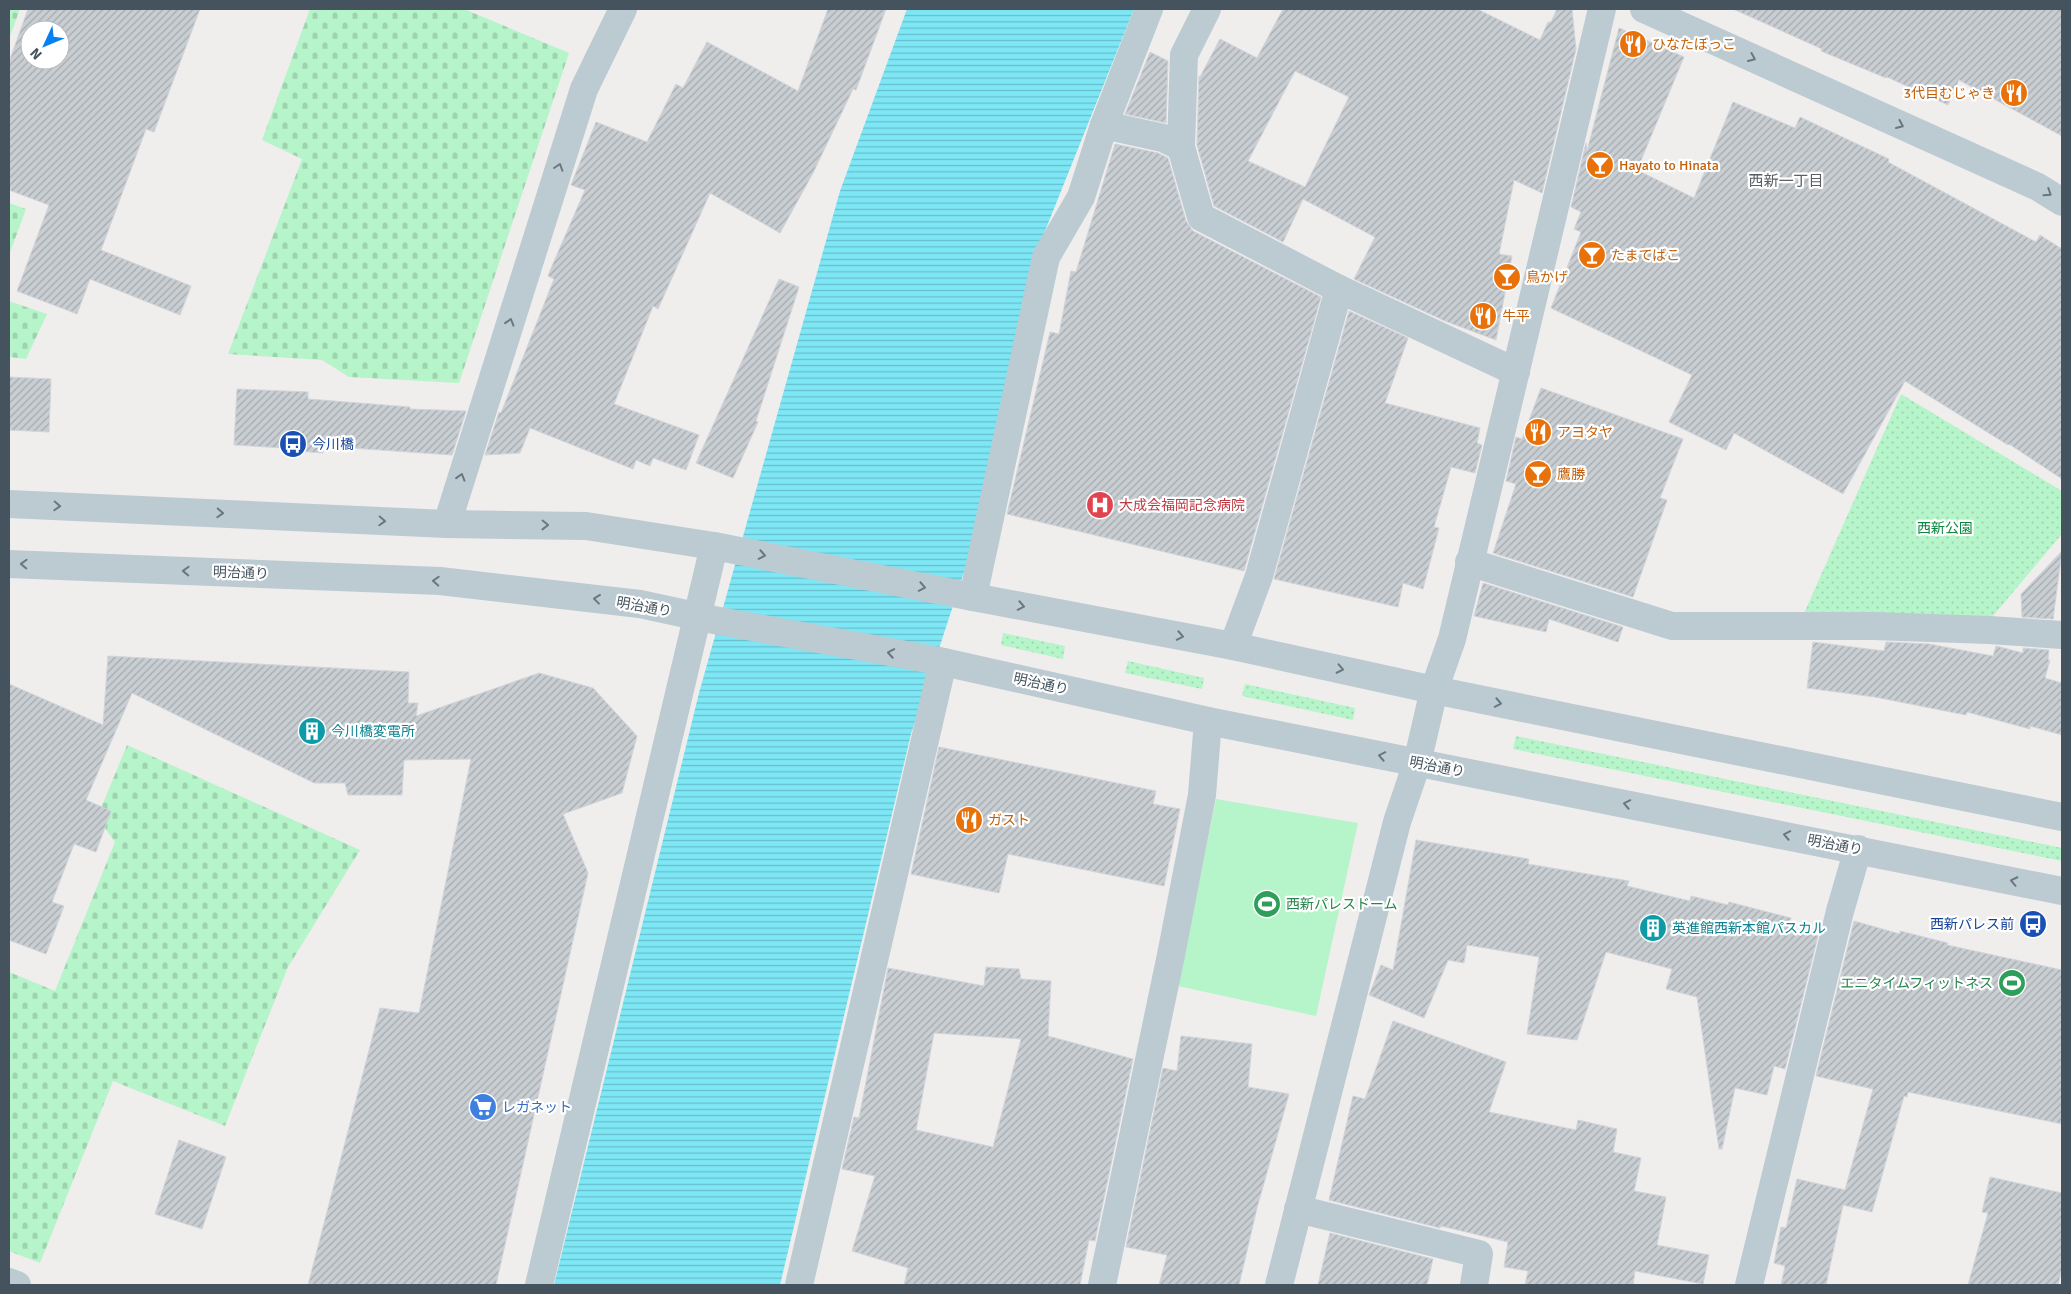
<svg xmlns="http://www.w3.org/2000/svg" width="2071" height="1294" font-family="Signika,'Noto Sans JP',sans-serif">
  <defs>
    <pattern id="grass-dots" width="8" height="8" patternUnits="userSpaceOnUse" patternTransform="scale(1.25)"><rect width="8" height="8" fill="#b6f4c9"/><path d="M2 2h.1M6 6h.1" fill="none" stroke="#9ed3af" stroke-width="1.8" stroke-linecap="round"/></pattern>
    <pattern id="cemetery-stones" width="16" height="16" patternUnits="userSpaceOnUse" patternTransform="scale(1.25)"><rect width="16" height="16" fill="#b6f4c9"/><path d="M2 7V4a2 2 0 0 1 4 0v3zM10 15v-3a2 2 0 0 1 4 0v3z" fill="#9ed3af"/></pattern>
    <pattern id="water-rules" width="6" height="5" patternUnits="userSpaceOnUse" patternTransform="scale(1.25)"><rect width="6" height="5" fill="#7ee7f5"/><path d="M0 2.5h6" fill="none" stroke="#69beca"/></pattern>
    <pattern id="building-hatch" width="6" height="6" patternUnits="userSpaceOnUse" patternTransform="scale(1.25)"><rect width="6" height="6" fill="#c9ced3"/><path d="M-1 1l2-2M0 6l6-6M5 7l2-2" fill="none" stroke="#a5aaae"/></pattern>
  </defs>
  <rect width="100%" height="100%" fill="#f0eded"/>
  <g fill="url(#grass-dots)">
    <path d="M1901 394 2062 491V534L1987 623 1802 618Z"/>
    <path d="M1003 633 1065 646 1063 659 1001 645Z"/>
    <path d="M1128 661 1204 678 1202 689 1125 673Z"/>
    <path d="M1245 684 1355 708 1353 720 1242 696Z"/>
    <path d="M1516 736 2062 848V861L1513 749Z"/>
  </g>
  <g fill="url(#cemetery-stones)">
    <path d="M9 9H20L9 39Z"/>
    <path d="M310 9H464L569 53 459 383 349 377 322 360 228 354 302 159 262 140Z"/>
    <path d="M9 203 26 209 9 255Z"/>
    <path d="M9 301 47 314 26 359 9 357Z"/>
    <path d="M127 745 360 850 288 967 225 1126 113 1081 40 1263 9 1251V972L55 991 115 842 97 818Z"/>
  </g>
  <path fill="#b6f4c9" d="M1216 799 1358 823 1316 1016 1178 986Z"/>
  <path fill="url(#water-rules)" d="M907 9H1134L1039 246 966 566 911 734 780 1285H554L699 693 840 191Z"/>
  <g fill="url(#building-hatch)" stroke="#d1d4da" fill-rule="evenodd">
    <path d="M28 9H200L154 132 146 129 101 250 191 286 180 315 90 279 77 314 17 291 49 205 9 190V62ZM30 30H60V60H30Z"/>
    <path d="M828 9H886L856 90 853 89 813 173 780 233 710 193 658 309 653 306 614 404 699 435 686 470 653 458 650 466 636 460 633 469 530 428 520 453 485 455 499 412 501 413 554 279 548 276 552 266 585 190 571 185 596 122 647 142 676 84 683 88 707 42 798 91Z"/>
    <path d="M1283 9H1477L1540 40 1548 22H1551L1557 9H1572L1576 49 1542 193 1514 180 1499 254 1512 256 1496 340 1445 321 1354 279 1375 237 1303 199 1283 242 1214 206 1197 145 1199 76 1200 77 1220 39 1257 58ZM1295 71 1349 97 1305 187 1248 161Z"/>
    <path d="M1733 9H2062V136L1959 80 1948 105 1887 77 1886 78 1821 51 1822 49Z"/>
    <path d="M1619 28 1684 57 1637 170 1694 198 1733 102 1795 128 1800 117 1889 159 1888 162 2036 242 2040 235 2062 249V479L2009 444 2008 445 1905 381 1843 494 1734 433 1726 450 1669 422 1692 375 1551 308 1581 232 1574 229 1581 212 1571 207 1586 143 1587 151Z"/>
    <path d="M1150 52 1168 61 1166 123 1125 114Z"/>
    <path d="M1115 144 1158 153 1168 158 1186 221 1193 231 1321 297 1244 571 1007 514 1050 332 1059 334 1071 271 1076 272Z"/>
    <path d="M779 279 799 287 756 421 758 422 733 478 696 463Z"/>
    <path d="M1349 311 1408 338 1385 403 1480 428 1477 443 1482 445 1475 473 1451 467 1434 527 1439 528 1423 589 1403 583 1398 607 1274 579Z"/>
    <path d="M9 377 51 379 49 432 9 430Z"/>
    <path d="M1541 388 1683 439 1660 498 1667 500 1633 597 1493 553 1516 484 1506 481 1516 437 1522 439Z"/>
    <path d="M237 389 308 392V399L410 407V409L466 411 452 455 323 446V453L284 450V448L234 445Z"/>
    <path d="M2062 551 2053 619 2022 617 2021 594Z"/>
    <path d="M1483 583 1623 627 1618 642 1549 619 1546 632 1474 616Z"/>
    <path d="M1813 642 1884 651 1886 642 1929 644 1993 656 1996 646 2023 653V648L2049 650 2048 660H2050L2045 678 2062 683V735L2030 726V729L1967 712 1966 715 1875 697 1807 688Z"/>
    <path d="M108 656 409 672 408 703H418L416 716 539 673 593 688 637 736 622 793 563 814 588 873 496 1285H308L380 1008 419 1013 471 759 404 760 402 795H348L345 783H314L132 693 86 800 111 811 96 852 74 844 52 902 64 906 46 954 9 940V684L103 725Z"/>
    <path d="M939 747 1156 791 1153 804 1180 809 1164 886 1008 854 999 893 911 874Z"/>
    <path d="M1416 840 1529 859 1528 864 1629 881 1627 886 1690 901 1691 896 1728 905 1729 902 1791 918 1788 929 1818 936 1785 1069 1774 1066 1767 1095 1735 1088 1722 1149H1719L1697 997 1666 989 1672 969 1606 952 1577 1040 1527 1034 1539 957 1467 945 1464 963 1448 960 1424 1018 1369 995 1381 965 1393 970Z"/>
    <path d="M1854 921 1900 934V931L1948 943 1947 945 2062 970V1124L1908 1092 1907 1097 1904 1096 1872 1212 1843 1205 1826 1285H1781L1785 1266 1774 1263 1781 1227 1786 1228 1797 1179 1845 1190 1873 1089 1816 1076Z"/>
    <path d="M986 967 1019 969 1021 979 1051 981 1048 1036 1133 1059 1095 1241 1089 1240 1080 1285H904L908 1268 852 1251 875 1176 842 1169 854 1117 859 1118 888 968 984 986ZM934 1033 1021 1039 993 1147 916 1130Z"/>
    <path d="M1393 1021 1506 1062 1489 1112 1576 1130 1578 1120 1617 1129 1613 1152 1641 1158 1634 1191 1666 1197 1657 1245 1709 1255 1703 1284 1635 1271 1633 1285H1525L1528 1271 1504 1267 1508 1242 1441 1226 1440 1228 1329 1200 1353 1096 1365 1099Z"/>
    <path d="M1181 1036 1252 1044 1248 1087 1289 1094 1257 1208 1239 1285H1159L1167 1255 1126 1247 1163 1068 1177 1071Z"/>
    <path d="M179 1140 226 1157 202 1229 155 1214Z"/>
    <path d="M1990 1177 2062 1193V1269L2058 1285H1968L1988 1213 1982 1212Z"/>
    <path d="M1330 1233 1433 1259 1427 1285H1318Z"/>
  </g>
  <g fill="none" stroke-linecap="round" stroke-linejoin="round">
    <g stroke="#bccad2" stroke-width="28">
      <path d="M1207 9 1184 55 1181 147 1201 217 1339 289 1516 372"/>
      <path d="M1644 9 2038 187 2062 202"/>
      <path d="M1104 125 1163 138 1181 147"/>
      <path d="M447 524 584 89 623 9"/>
      <path d="M1469 562 1672 626H1873L1989 630 2062 635"/>
      <path d="M973 597 1046 257 1081 197 1104 125 1149 9"/>
      <path d="M1233 646 1259 576 1339 289"/>
      <path d="M1298 1209 1479 1254 1474 1285"/>
      <path d="M9 1282 17 1285"/>
      <path d="M539 1285 714 546"/>
      <path d="M799 1285 943 662"/>
      <path d="M1102 1285 1171 955 1202 795 1208 721"/>
      <path d="M1749 1285 1840 911 1858 849"/>
    </g>
    <g stroke="#bccad2" stroke-width="28">
      <path d="M9 504 447 524 586 526 714 546 973 597 1233 646 1434 690 2062 817"/>
      <path d="M9 564 440 581 640 604 714 620 939 661 1208 721 2062 891"/>
      <path d="M1279 1285 1397 822 1417 763 1434 690 1452 639 1602 9"/>
    </g>
  </g>
  <defs><path id="oneway-chevron" d="M-2-3.5L2.5 0L-2 3.5" fill="none" stroke-width="1.6" stroke-linecap="round" stroke-linejoin="round" transform="scale(1.25)"/></defs>
  <g stroke="#687780">
    <use href="#oneway-chevron" transform="translate(1752 58) rotate(24)"/>
    <use href="#oneway-chevron" transform="translate(1900 125) rotate(24)"/>
    <use href="#oneway-chevron" transform="translate(559 167) rotate(-72)"/>
    <use href="#oneway-chevron" transform="translate(2048 193) rotate(33)"/>
    <use href="#oneway-chevron" transform="translate(510 322) rotate(-73)"/>
    <use href="#oneway-chevron" transform="translate(461 477) rotate(-73)"/>
    <use href="#oneway-chevron" transform="translate(57 506) rotate(3)"/>
    <use href="#oneway-chevron" transform="translate(220 513) rotate(3)"/>
    <use href="#oneway-chevron" transform="translate(382 521) rotate(3)"/>
    <use href="#oneway-chevron" transform="translate(545 525) rotate(1)"/>
    <use href="#oneway-chevron" transform="translate(762 555) rotate(11)"/>
    <use href="#oneway-chevron" transform="translate(24 564) rotate(-178)"/>
    <use href="#oneway-chevron" transform="translate(186 571) rotate(-178)"/>
    <use href="#oneway-chevron" transform="translate(436 581) rotate(-177)"/>
    <use href="#oneway-chevron" transform="translate(922 587) rotate(11)"/>
    <use href="#oneway-chevron" transform="translate(597 599) rotate(-173)"/>
    <use href="#oneway-chevron" transform="translate(1021 606) rotate(11)"/>
    <use href="#oneway-chevron" transform="translate(1180 636) rotate(11)"/>
    <use href="#oneway-chevron" transform="translate(891 653) rotate(-170)"/>
    <use href="#oneway-chevron" transform="translate(1340 669) rotate(12)"/>
    <use href="#oneway-chevron" transform="translate(1498 703) rotate(11)"/>
    <use href="#oneway-chevron" transform="translate(1382 756) rotate(-169)"/>
    <use href="#oneway-chevron" transform="translate(1627 804) rotate(-169)"/>
    <use href="#oneway-chevron" transform="translate(1787 835) rotate(-169)"/>
    <use href="#oneway-chevron" transform="translate(2014 881) rotate(-168)"/>
  </g>
  <defs>
    <g id="restaurant-disc" transform="scale(1.4375)"><circle r="9.5" fill="#e8710a" stroke="#fff"/><path d="M-5-6h1v4h1v-4h1v4h1v-4h1v5L-1.5 .5V6h-2V.5L-5-1ZM5-6V6H3V1.5H1.5Q1.5-4 5-6Z" fill="#fff"/></g>
    <g id="bar-disc" transform="scale(1.4375)"><circle r="9.5" fill="#e8710a" stroke="#fff"/><path d="M-6-5H6L.8 .8V4.5H3.5V6h-7V4.5H-.8V.8Z" fill="#fff"/></g>
    <g id="bus-disc" transform="scale(1.4375)"><circle r="9.5" fill="#1a4fb4" stroke="#fff"/><path d="M-5-6H5V4H4V6H2V4H-2V6H-4V4H-5ZM-3.5-4V0h7V-4ZM-3.5 1.2v1.5H-2V1.2ZM2 1.2v1.5H3.5V1.2Z" fill="#fff"/></g>
    <g id="hospital-disc" transform="scale(1.4375)"><circle r="9.5" fill="#e0444e" stroke="#fff"/><path d="M-5-5h3v3.5h4V-5h3V5h-3V1.5h-4V5h-3Z" fill="#fff"/></g>
    <g id="building-disc" transform="scale(1.4375)"><circle r="9.5" fill="#0f9aa8" stroke="#fff"/><path d="M-4-6H4V6H1V3H-1V6H-4ZM-2.5-4.3h1.7v1.8h-1.7ZM.8-4.3h1.7v1.8H.8ZM-2.5-1h1.7V.8h-1.7ZM.8-1h1.7V.8H.8Z" fill="#fff"/></g>
    <g id="stadium-disc" transform="scale(1.4375)"><circle r="9.5" fill="#2e9e5b" stroke="#fff"/><path d="M0-5a6.5 5 0 1 0 0 10a6.5 5 0 1 0 0-10ZM-3.5-1.8h7v3.6h-7Z" fill="#fff"/></g>
    <g id="supermarket-disc" transform="scale(1.4375)"><circle r="9.5" fill="#3f7fe0" stroke="#fff"/><path d="M-6-5.5h2.5l.6 2H6L4.5 2H-2.5L-4.4-4H-6ZM-1.5 3.2a1.3 1.3 0 1 0 .1 0ZM3 3.2a1.3 1.3 0 1 0 .1 0Z" fill="#fff"/></g>
  </defs>
  <g fill-rule="evenodd">
    <use href="#restaurant-disc" x="1633" y="44"/>
    <use href="#restaurant-disc" x="2014" y="93"/>
    <use href="#bar-disc" x="1600" y="165"/>
    <use href="#bar-disc" x="1592" y="255"/>
    <use href="#bar-disc" x="1507" y="277"/>
    <use href="#restaurant-disc" x="1483" y="316"/>
    <use href="#restaurant-disc" x="1538" y="432"/>
    <use href="#bus-disc" x="293" y="444"/>
    <use href="#bar-disc" x="1538" y="474"/>
    <use href="#hospital-disc" x="1100" y="505"/>
    <use href="#building-disc" x="312" y="731"/>
    <use href="#restaurant-disc" x="969" y="820"/>
    <use href="#stadium-disc" x="1267" y="904"/>
    <use href="#bus-disc" x="2033" y="924"/>
    <use href="#building-disc" x="1653" y="928"/>
    <use href="#stadium-disc" x="2012" y="983"/>
    <use href="#supermarket-disc" x="483" y="1107"/>
  </g>
  <g text-anchor="middle" dominant-baseline="central" stroke-width="4.5" stroke-linejoin="round" paint-order="stroke">
    <g font-size="14" fill="#c56008" stroke="#fff" text-anchor="start">
      <text x="1652" y="44">ひなたぼっこ</text>
      <text x="1995" y="93" text-anchor="end">3代目むじゃき</text>
      <text x="1619" y="165">Hayato to Hinata</text>
      <text x="1611" y="255">たまてばこ</text>
      <text x="1526" y="277">鳥かげ</text>
      <text x="1502" y="316">牛平</text>
      <text x="1557" y="432">アヨタヤ</text>
      <text x="1557" y="474">鷹勝</text>
      <text x="988" y="820">ガスト</text>
    </g>
    <g font-size="14" fill="#164399" stroke="#fff" text-anchor="start">
      <text x="312" y="444">今川橋</text>
      <text x="2014" y="924" text-anchor="end">西新パレス前</text>
    </g>
    <g font-size="14" fill="#be3a42" stroke="#fff" text-anchor="start">
      <text x="1119" y="505">大成会福岡記念病院</text>
    </g>
    <g font-size="14" fill="#0c863f" stroke="#fff">
      <text x="1945" y="528">西新公園</text>
    </g>
    <g font-size="14" fill="#44535d" stroke="#fff">
      <text transform="translate(241 573) rotate(2)">明治通り</text>
      <text transform="translate(644 607) rotate(10)">明治通り</text>
      <text transform="translate(1041 684) rotate(12)">明治通り</text>
      <text transform="translate(1437 767) rotate(11)">明治通り</text>
      <text transform="translate(1835 845) rotate(11)">明治通り</text>
    </g>
    <g font-size="14" fill="#0d838f" stroke="#fff" text-anchor="start">
      <text x="331" y="731">今川橋変電所</text>
      <text x="1672" y="928">英進館西新本館パスカル</text>
    </g>
    <g font-size="14" fill="#27864d" stroke="#fff" text-anchor="start">
      <text x="1286" y="904">西新パレスドーム</text>
      <text x="1993" y="983" text-anchor="end">エニタイムフィットネス</text>
    </g>
    <g font-size="14" fill="#366cbe" stroke="#fff" text-anchor="start">
      <text x="502" y="1107">レガネット</text>
    </g>
    <g font-size="15" fill="#595f63" stroke="#fff">
      <text x="1786" y="181">西新一丁目</text>
    </g>
  </g>
  <rect width="2071" height="1294" fill="none" stroke="#44535d" stroke-width="20"/>
  <g transform="translate(45 45) rotate(226)"><circle r="24" fill="#ffffff" stroke="#b4babe"/>
  <path d="M0-4L9 19L0 12L-9 19Z" fill="#0581f2"/>
  <text y="-8" font-size="14" font-weight="bold" text-anchor="middle" fill="#44535d">N</text>
  </g>
</svg>
